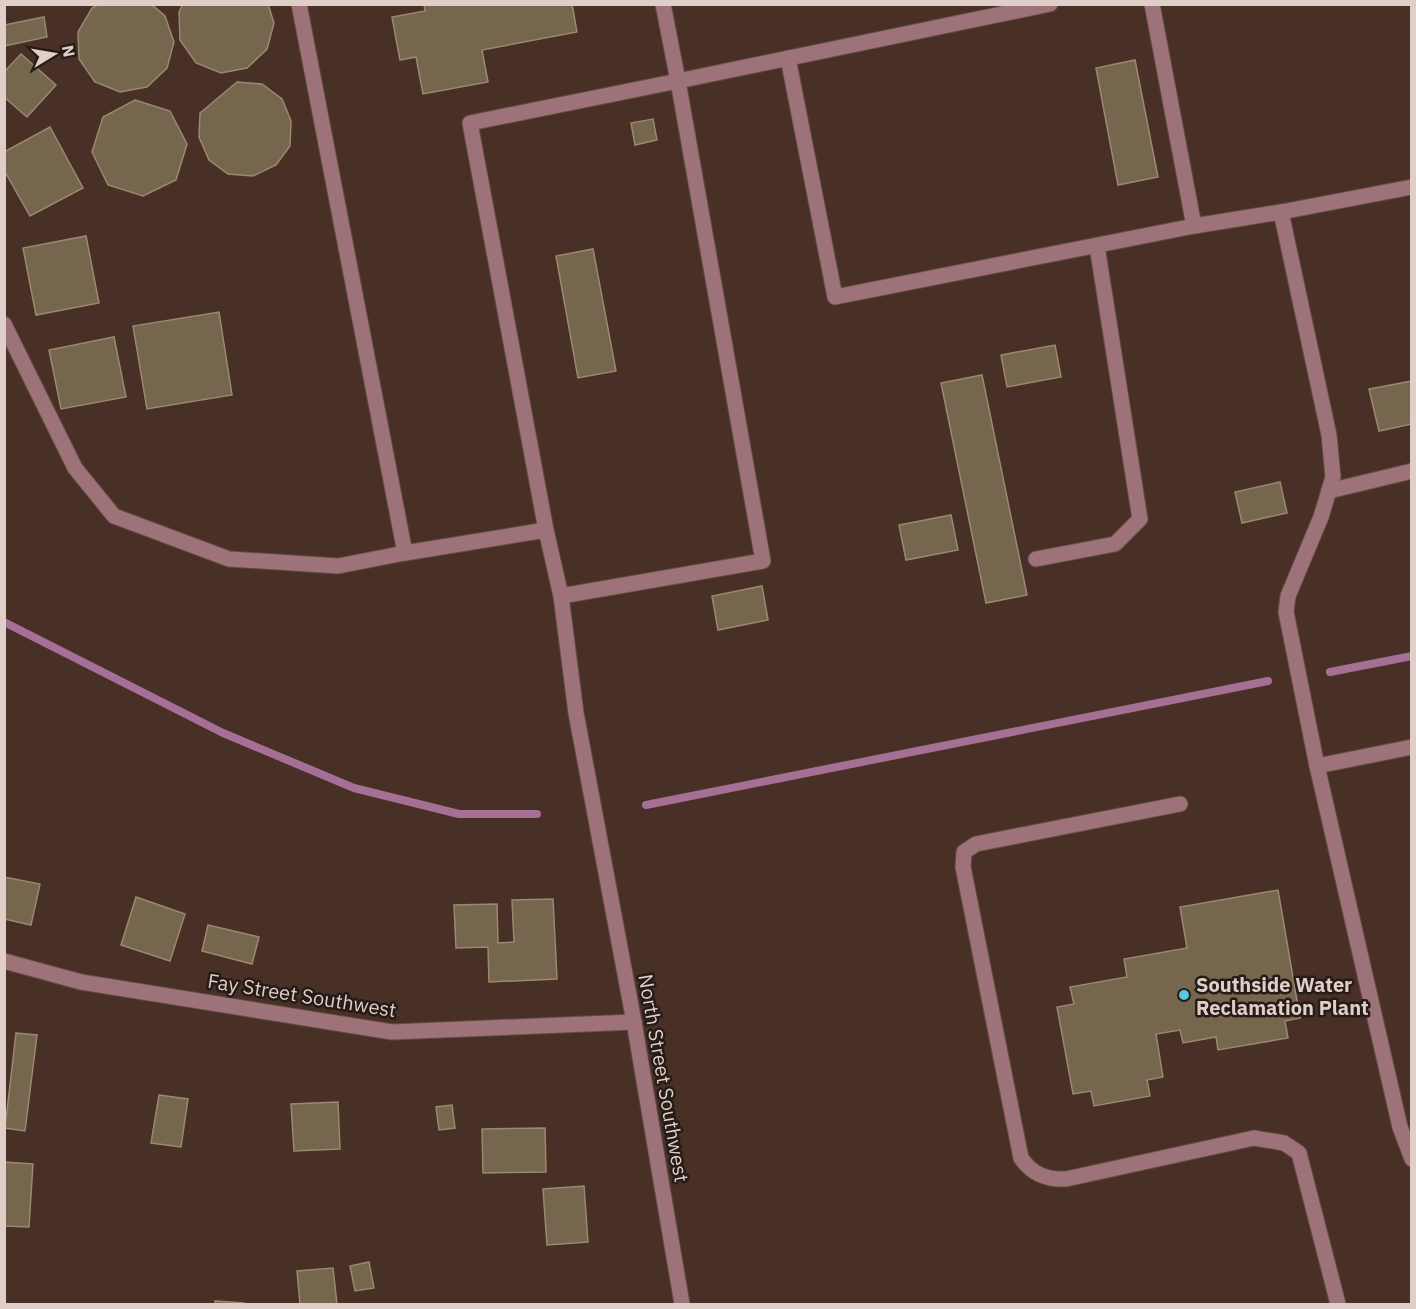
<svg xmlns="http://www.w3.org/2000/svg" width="1416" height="1309" font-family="'IBM Plex Sans',sans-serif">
  <rect width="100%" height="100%" fill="#493026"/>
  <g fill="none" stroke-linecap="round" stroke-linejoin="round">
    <g stroke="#a66f96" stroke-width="8">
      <path d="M4 622 223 733 354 788 459 814H537"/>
      <path d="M1330 672 1412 656"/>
      <path d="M646 805 1268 681"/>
    </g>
  </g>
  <g fill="#76664e" stroke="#9a8971" stroke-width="1.5">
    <path d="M100 4H151L165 16 174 42 167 68 147 87 120 92 95 82 79 59 78 32 92 8Z"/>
    <path d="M183 4H268L274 23 267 49 247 68 221 73 196 63 180 40 179 12Z"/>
    <path d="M424 4H572L577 32 482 50 488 82 423 94 416 57 400 60 392 17 425 11Z"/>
    <path d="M44 17 47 37 4 46V25Z"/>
    <path d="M21 54 56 85 27 117 4 97V72Z"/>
    <path d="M1135 60 1158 177 1118 185 1096 68Z"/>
    <path d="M237 82 262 84 282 99 291 121 290 146 276 165 253 176 228 174 209 160 199 137 200 113Z"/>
    <path d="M135 100 170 111 187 144 176 180 143 196 108 185 92 152 103 117Z"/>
    <path d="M653 119 657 140 635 145 631 123Z"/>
    <path d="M50 127 83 188 30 216 4 170V152Z"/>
    <path d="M86 236 99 303 36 315 23 248Z"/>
    <path d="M593 249 616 371 578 378 556 256Z"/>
    <path d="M219 312 232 395 147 409 133 326Z"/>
    <path d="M114 337 126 397 61 409 49 350Z"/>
    <path d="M1055 345 1061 377 1007 387 1001 355Z"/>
    <path d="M982 375 1027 595 986 603 941 383Z"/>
    <path d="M1412 381V424L1379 431 1369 389Z"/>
    <path d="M1280 482 1287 513 1242 523 1235 492Z"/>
    <path d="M951 515 958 550 906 560 899 525Z"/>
    <path d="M762 586 768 620 718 630 712 596Z"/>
    <path d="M4 877 40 884 31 925 4 919Z"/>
    <path d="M1278 890 1300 1018 1285 1021 1288 1038 1218 1050 1216 1037 1183 1043 1180 1030 1156 1034 1163 1077 1147 1080 1150 1096 1094 1106 1091 1091 1073 1094 1057 1007 1074 1004 1070 987 1127 977 1124 959 1187 948 1180 907Z"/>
    <path d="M136 897 185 914 170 961 121 945Z"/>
    <path d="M553 899 557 979 489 982 488 947 456 948 454 905 497 904 498 943 514 942 512 900Z"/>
    <path d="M208 925 259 937 252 964 202 951Z"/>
    <path d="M16 1033 37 1035 25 1131 5 1128Z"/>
    <path d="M159 1095 188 1099 181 1147 151 1143Z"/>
    <path d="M338 1102 340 1149 294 1151 291 1104Z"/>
    <path d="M452 1105 455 1128 439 1130 436 1107Z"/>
    <path d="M545 1128 546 1172 483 1173 482 1129Z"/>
    <path d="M4 1162 33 1164 29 1227 4 1226Z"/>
    <path d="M584 1186 588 1242 547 1245 543 1189Z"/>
    <path d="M369 1262 374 1288 355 1291 350 1266Z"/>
    <path d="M333 1268 337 1304H300L297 1271Z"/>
    <path d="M215 1301 244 1303V1304H215Z"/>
  </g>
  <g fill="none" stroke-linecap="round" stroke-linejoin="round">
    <g stroke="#644d43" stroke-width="17">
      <g id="minor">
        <path d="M299 4 405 553 546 530 561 596"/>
        <path d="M1152 4 1194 226 1281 212 1329 435 1333 477 1321 517 1288 596 1286 612 1317 766 1412 747"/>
        <path d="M788 58 835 297 1194 226"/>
        <path d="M1281 212 1412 187"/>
        <path d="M4 324 75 468 114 516 229 559 338 566 405 553"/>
        <path d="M1329 491 1412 471"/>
        <path d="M546 530 470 123 678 81 663 4"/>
        <path d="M1036 559 1115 544 1140 519 1097 246"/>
        <path d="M1317 766 1400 1127 1412 1159"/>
        <path d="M1180 804 976 844 964 852 963 867 1021 1158C1032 1174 1046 1180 1066 1179L1254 1138 1284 1143 1299 1153 1338 1304"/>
        <path d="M4 961 81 982 392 1032 634 1022"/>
        <path d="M682 1304 634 1022 576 713 561 596 763 561 678 81 1050 4"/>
      </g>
    </g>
    <use href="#minor" stroke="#9e7279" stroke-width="15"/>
  </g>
  <circle fill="#56c9e0" stroke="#261b16" stroke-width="2" cx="1184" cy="995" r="6"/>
  <g text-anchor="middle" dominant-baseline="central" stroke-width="5" stroke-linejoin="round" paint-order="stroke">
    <g font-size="20" font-weight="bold" fill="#dfcfc8" stroke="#261b16" text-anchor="start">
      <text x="1196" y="984">Southside Water<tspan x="1196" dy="23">Reclamation Plant</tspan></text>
    </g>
    <g font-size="20" fill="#dfcfc8" stroke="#261b16">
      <text transform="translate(302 995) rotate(9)">Fay Street Southwest</text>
      <text transform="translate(664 1078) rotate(80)">North Street Southwest</text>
    </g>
  </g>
  <rect width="1416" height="1309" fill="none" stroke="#dfcfc8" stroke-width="12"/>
  <g transform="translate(54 54) rotate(79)" stroke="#261b16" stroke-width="4.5" paint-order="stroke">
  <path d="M0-4.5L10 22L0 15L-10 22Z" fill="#dfcfc8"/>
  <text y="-9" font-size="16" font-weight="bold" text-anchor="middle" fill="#dfcfc8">N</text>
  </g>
</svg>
